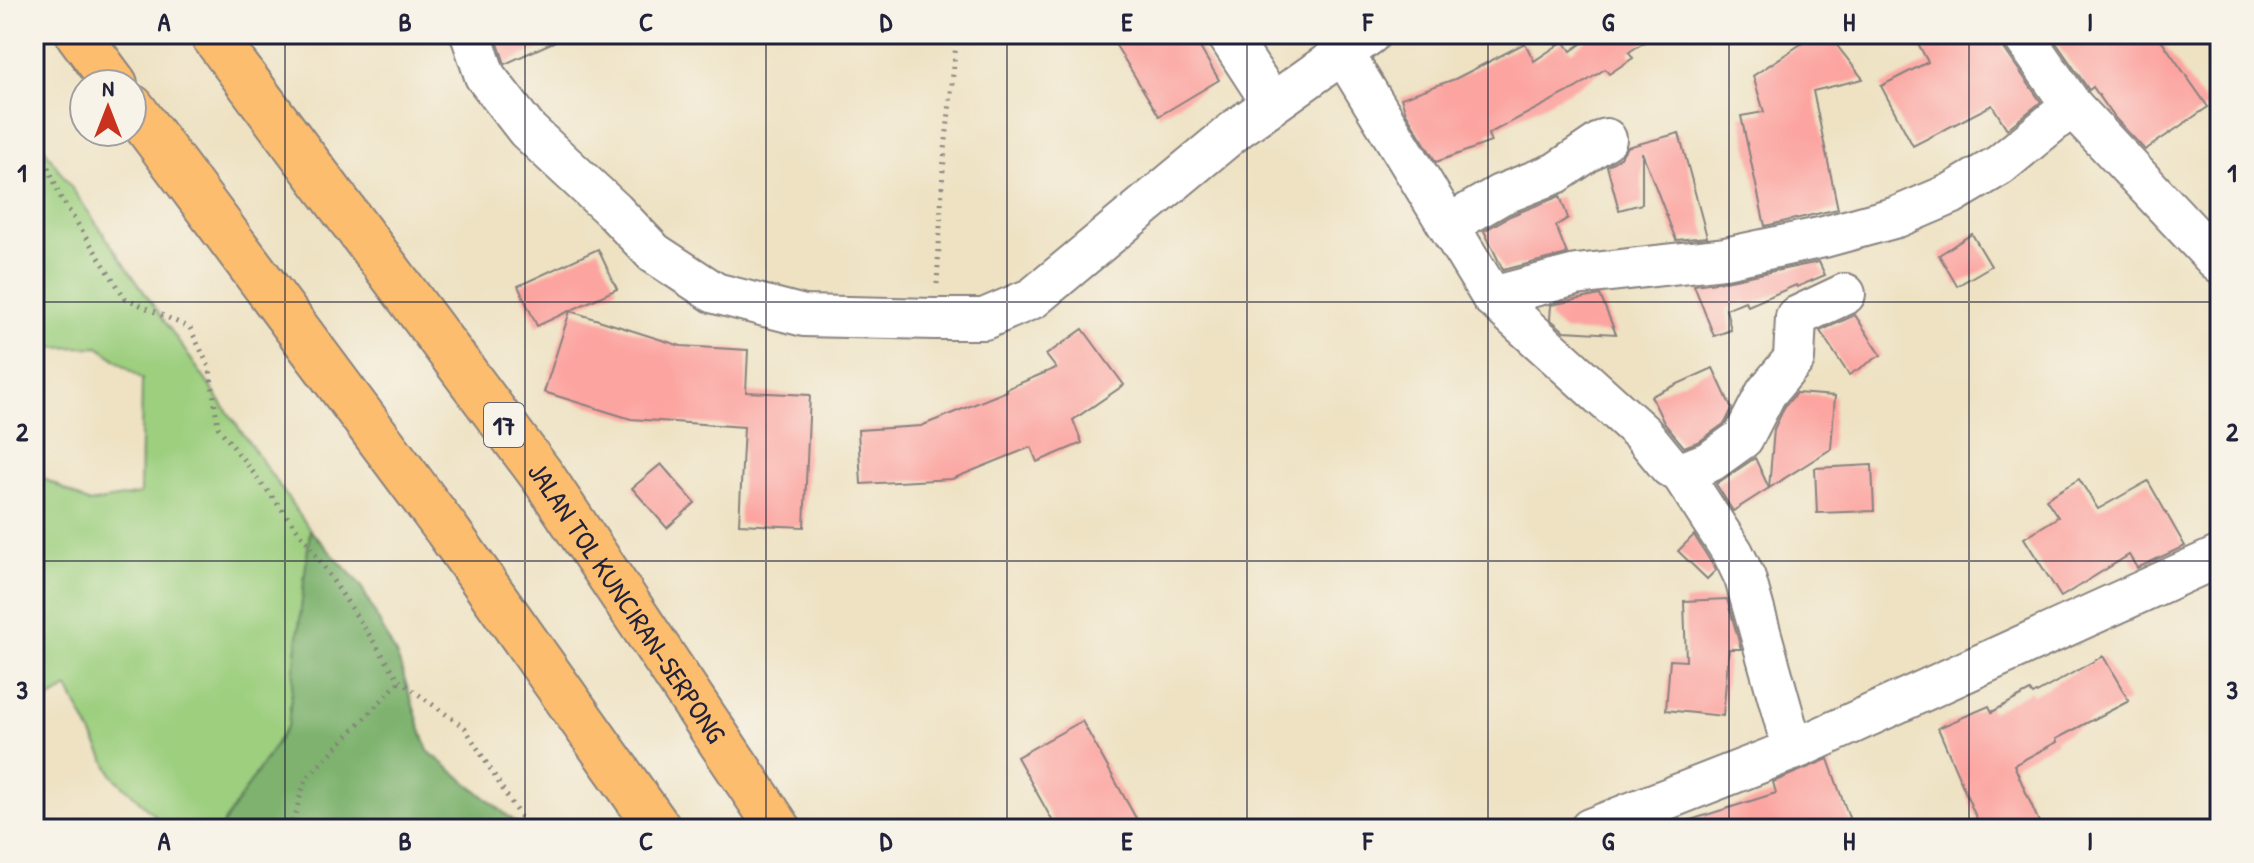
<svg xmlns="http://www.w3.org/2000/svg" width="2254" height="863" font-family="'Patrick Hand',sans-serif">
  <rect width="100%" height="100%" fill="#f7f3e8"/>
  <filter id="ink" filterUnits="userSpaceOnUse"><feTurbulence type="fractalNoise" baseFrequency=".0125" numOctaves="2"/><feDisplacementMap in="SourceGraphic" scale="16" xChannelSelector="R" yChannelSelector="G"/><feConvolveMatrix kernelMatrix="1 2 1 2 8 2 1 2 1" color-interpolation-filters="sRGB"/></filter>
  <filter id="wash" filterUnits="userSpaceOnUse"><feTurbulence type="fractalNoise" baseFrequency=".006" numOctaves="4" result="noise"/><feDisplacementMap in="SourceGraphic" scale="32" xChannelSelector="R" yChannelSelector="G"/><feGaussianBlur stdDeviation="1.8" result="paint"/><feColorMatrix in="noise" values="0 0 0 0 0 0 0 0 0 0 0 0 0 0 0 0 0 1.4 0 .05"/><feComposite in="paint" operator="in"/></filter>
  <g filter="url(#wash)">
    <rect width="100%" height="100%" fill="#eee2c3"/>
    <path fill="#9dcf7f" stroke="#60785d" stroke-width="2" d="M34 134 310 530 288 725 220 829H169L113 776 68 688 34 707V473L89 503 140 494 142 379 99 347 34 348Z"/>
    <path fill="#7eb26e" stroke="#506a54" stroke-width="2" d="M310 530 360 584 398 659 428 751 524 829H220L288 725Z"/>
    <g id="blocks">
      <g fill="#fca4a0">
        <path d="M495 34H571L505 64Z"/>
        <path d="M1109 34H1192L1219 80 1159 116Z"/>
        <path d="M1595 34H1657L1629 52 1633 58 1609 74 1605 69 1576 88 1488 134 1491 142 1436 162 1406 113 1401 98 1455 79 1525 43 1534 61 1564 41 1571 51Z"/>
        <path d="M1816 34H1828L1863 79 1813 91 1838 209 1765 226 1741 116 1764 112 1753 76Z"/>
        <path d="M1913 34H1999L2003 47 2041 102 2007 129 1992 105 1913 146 1881 86 1928 62Z"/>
        <path d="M2050 34H2157L2208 107 2145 150 2115 118 2093 87 2089 90Z"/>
        <path d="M1679 133 1707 237 1676 240 1642 152V204L1619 210 1607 166 1620 158 1627 147Z"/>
        <path d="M1560 196 1568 218 1556 226 1567 254 1503 270 1484 231 1510 216Z"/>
        <path d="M1972 234 1991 266 1957 286 1939 255Z"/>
        <path d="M598 249 617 289 537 326 518 286Z"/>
        <path d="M1819 262 1825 275 1797 287 1796 285 1748 306 1745 301 1726 309 1731 330 1714 336 1694 285 1730 280Z"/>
        <path d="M1600 295 1616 334 1564 331 1550 319 1551 305Z"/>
        <path d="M570 311 681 346 748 350 746 392 810 395 804 527 739 524 744 427 631 419 544 392Z"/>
        <path d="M1855 315 1881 355 1849 375 1820 331Z"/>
        <path d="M1083 329 1124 385 1073 420 1082 443 1037 462 1031 447 952 479 861 484 858 430 921 426 1007 391 1006 389 1056 368 1046 355Z"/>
        <path d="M1713 368 1732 409 1725 423 1700 441 1684 447 1664 423 1651 396Z"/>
        <path d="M1796 393 1835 396 1831 449 1769 488 1774 429 1785 406Z"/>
        <path d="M1755 458 1769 488 1733 511 1716 484Z"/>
        <path d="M661 464 695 503 667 528 632 488Z"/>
        <path d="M1872 465 1874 511 1817 513 1815 468Z"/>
        <path d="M2079 479 2098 509 2148 481 2185 546 2137 568 2129 555 2061 597 2024 538 2058 517 2046 499Z"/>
        <path d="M1694 535 1716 570 1707 579 1678 551Z"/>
        <path d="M1727 599 1741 649H1729L1723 716 1666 710 1670 660 1686 661 1684 601Z"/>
        <path d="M2103 656 2129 701 2056 739 2057 742 2014 765 2042 829H1981L1938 728 1989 706 1992 712 2030 691 2033 695Z"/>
        <path d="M1082 721 1142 829H1057L1017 757Z"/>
        <path d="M1828 759 1853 829H1682L1681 823 1776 793 1773 782Z"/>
      </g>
    </g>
  </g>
  <g filter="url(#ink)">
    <use href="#blocks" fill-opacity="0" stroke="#88827f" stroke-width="2"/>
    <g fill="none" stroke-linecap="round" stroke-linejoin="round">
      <g stroke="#88827f" stroke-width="44">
        <g id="minor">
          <path d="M471 34 485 76 527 130 614 211 654 253 715 293 804 316 935 319H984L1033 298 1238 128 1370 34"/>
          <path d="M1227 34 1272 103"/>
          <path d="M2022 34 2072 106 2220 264"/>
          <path d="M1343 53 1492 297 1643 434 1670 467 1681 473 1733 553 1745 578 1793 750"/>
          <path d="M1450 224 1500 195 1556 173 1606 139"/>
          <path d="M1492 297 1576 275 1725 258 1824 237 1897 217 1951 194 2000 165 2072 106"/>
          <path d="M1681 473 1711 461 1743 438 1766 393 1794 359 1796 317 1845 294"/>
          <path d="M1590 829 1800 747 2220 556"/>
        </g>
      </g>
      <g stroke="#88827f" stroke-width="48">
        <g id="highway">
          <path d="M78 34 115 84"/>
          <path id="s1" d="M212 34 543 477 779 829"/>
          <path d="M132 107 447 530 659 829"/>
        </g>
      </g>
      <g stroke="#88827f" stroke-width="5" stroke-dasharray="2 6" stroke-linecap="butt">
        <path d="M34 139 38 142 61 198 125 298 190 328 210 369 218 427 307 542 400 681 465 728 525 825V829"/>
        <path d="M937 284 943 170 957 34"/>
        <path d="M291 829 305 780 400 681"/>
      </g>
      <use href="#minor" stroke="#fff" stroke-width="40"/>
      <use href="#highway" stroke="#fcbd6e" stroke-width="44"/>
    </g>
  </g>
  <path fill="none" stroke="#22223b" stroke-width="2" stroke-opacity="0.55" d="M285 34V829M525 34V829M766 34V829M1007 34V829M1247 34V829M1488 34V829M1729 34V829M1969 34V829M34 302H2220M34 561H2220"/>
  <g text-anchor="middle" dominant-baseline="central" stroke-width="7" stroke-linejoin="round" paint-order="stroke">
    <rect fill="#f7f3e8" stroke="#62616f" stroke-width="2" x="484" y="403" width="40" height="44" rx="6"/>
    <g font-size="26" font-weight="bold" fill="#22223b">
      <text x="504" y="425">17</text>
    </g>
    <g font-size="28" fill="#22223b" stroke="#f7f3e8">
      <text stroke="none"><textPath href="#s1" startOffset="704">JALAN TOL KUNCIRAN–SERPONG</textPath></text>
    </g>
  </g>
  <rect width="2254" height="863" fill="none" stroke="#f7f3e8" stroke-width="88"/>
  <g transform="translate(108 108)"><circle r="38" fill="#f7f3e8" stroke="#a29fa3" stroke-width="2"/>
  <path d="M0-6L14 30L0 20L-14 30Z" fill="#c8321e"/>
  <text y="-12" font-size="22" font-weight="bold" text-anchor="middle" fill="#22223b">N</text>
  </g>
  <rect x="44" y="44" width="2166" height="775" fill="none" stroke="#22223b" stroke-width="3"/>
  <g font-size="26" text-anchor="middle" font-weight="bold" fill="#22223b">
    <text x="164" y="31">A</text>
    <text x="405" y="31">B</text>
    <text x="646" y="31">C</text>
    <text x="886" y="31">D</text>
    <text x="1127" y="31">E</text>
    <text x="1368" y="31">F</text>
    <text x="1608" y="31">G</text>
    <text x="1849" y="31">H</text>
    <text x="2090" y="31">I</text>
    <text x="22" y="182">1</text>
    <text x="2232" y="182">1</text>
    <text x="22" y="441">2</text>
    <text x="2232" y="441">2</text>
    <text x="22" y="699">3</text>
    <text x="2232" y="699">3</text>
    <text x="164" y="850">A</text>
    <text x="405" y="850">B</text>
    <text x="646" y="850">C</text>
    <text x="886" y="850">D</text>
    <text x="1127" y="850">E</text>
    <text x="1368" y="850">F</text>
    <text x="1608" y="850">G</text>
    <text x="1849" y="850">H</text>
    <text x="2090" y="850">I</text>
  </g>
</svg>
